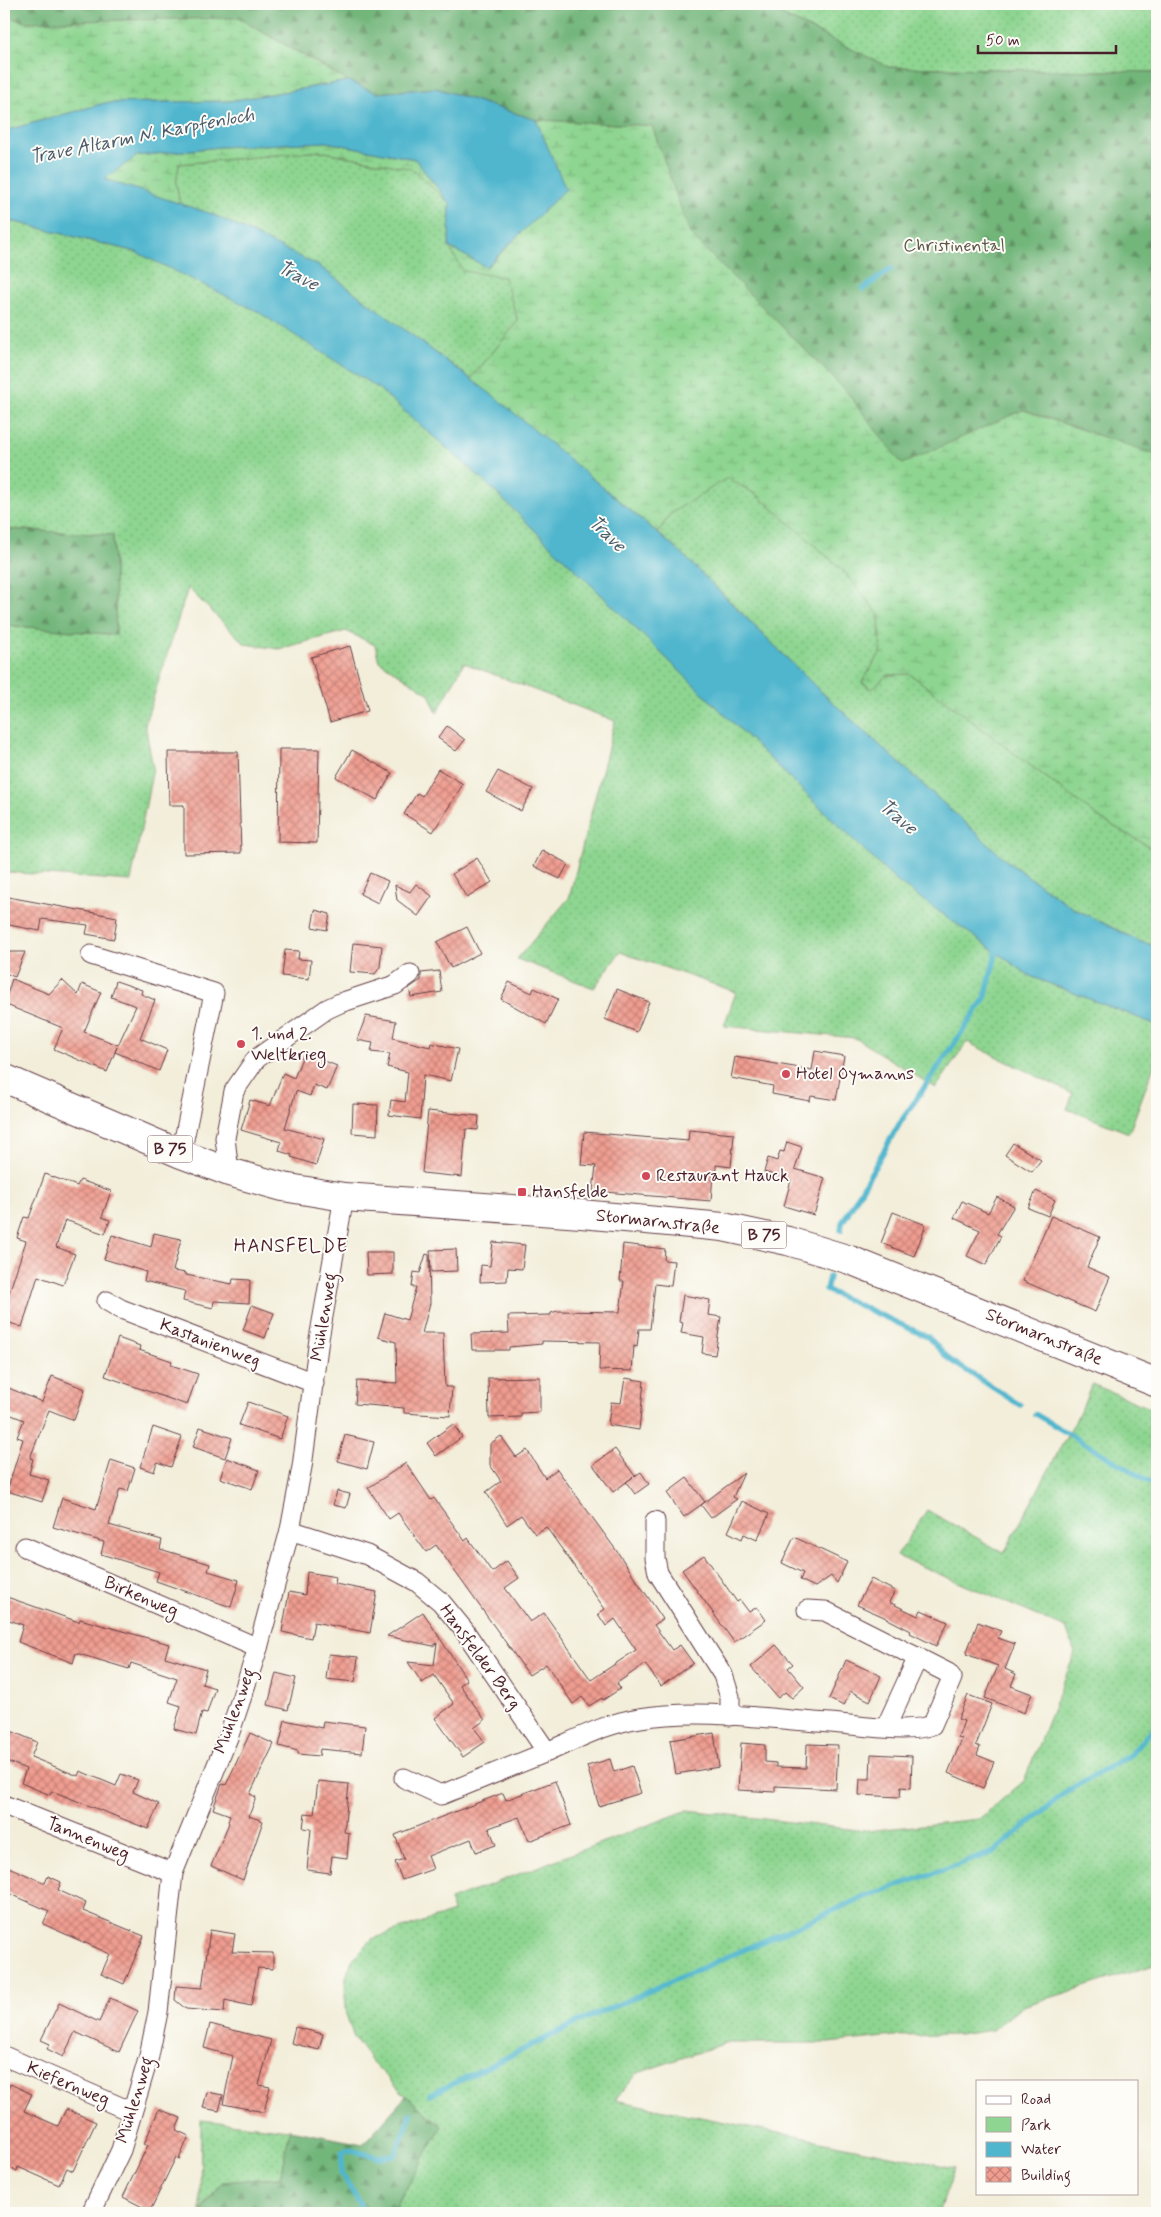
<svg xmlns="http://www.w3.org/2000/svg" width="1161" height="2217" font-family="Mynerve,sans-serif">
  <defs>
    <pattern id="green-dots" width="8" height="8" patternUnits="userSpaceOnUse" patternTransform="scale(1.25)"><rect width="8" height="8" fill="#8dd590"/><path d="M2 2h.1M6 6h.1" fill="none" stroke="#7bb67c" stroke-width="1.8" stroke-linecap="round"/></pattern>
    <pattern id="forest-firs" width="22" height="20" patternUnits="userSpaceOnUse" patternTransform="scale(1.25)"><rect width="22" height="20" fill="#72b67a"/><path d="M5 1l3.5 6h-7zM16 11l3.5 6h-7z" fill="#609364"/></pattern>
    <pattern id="wetland-marsh" width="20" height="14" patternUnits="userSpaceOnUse" patternTransform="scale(1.25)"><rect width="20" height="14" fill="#8dd590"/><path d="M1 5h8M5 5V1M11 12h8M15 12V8" fill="none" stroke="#7bb67c"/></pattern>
    <pattern id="building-cross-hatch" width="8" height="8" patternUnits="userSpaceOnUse" patternTransform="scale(1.25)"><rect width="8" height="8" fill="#f09d90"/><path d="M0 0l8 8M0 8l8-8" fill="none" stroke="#c47f76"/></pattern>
  </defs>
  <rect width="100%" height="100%" fill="#fdfcf7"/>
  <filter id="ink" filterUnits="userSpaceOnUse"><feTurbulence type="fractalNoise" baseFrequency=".02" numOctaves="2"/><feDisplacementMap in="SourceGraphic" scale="10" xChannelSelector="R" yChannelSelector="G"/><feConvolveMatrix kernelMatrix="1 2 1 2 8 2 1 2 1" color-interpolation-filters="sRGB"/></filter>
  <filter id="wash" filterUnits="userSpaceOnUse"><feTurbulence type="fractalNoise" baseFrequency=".0096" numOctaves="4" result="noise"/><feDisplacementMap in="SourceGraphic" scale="20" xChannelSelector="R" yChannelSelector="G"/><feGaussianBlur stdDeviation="1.12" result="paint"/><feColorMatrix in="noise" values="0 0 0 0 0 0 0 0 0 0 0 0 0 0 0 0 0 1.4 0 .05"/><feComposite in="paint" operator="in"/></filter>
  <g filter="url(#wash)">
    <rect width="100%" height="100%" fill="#f3eeda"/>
    <g fill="url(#green-dots)" stroke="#6c7a5e">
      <path d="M760 4H1157V72L888 67Z"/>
      <path d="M320 151 412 169 450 204 449 247 504 277 518 321 471 379 319 266 212 214 180 204 176 183 179 164Z"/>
      <path d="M4 221 15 222 136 252 255 309 378 388 481 478 895 880 1030 976 1157 1025V1057L1129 1133 1067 1109 1073 1094 967 1042 936 1088 855 1038 724 1026 736 992 620 952 594 988 517 959 569 898 615 721 464 663 437 713 429 694 379 661 375 645 346 631 279 649 245 644 188 588 145 724 153 768 131 881 5 872 4 870V625L116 634 113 535 4 529Z"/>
      <path d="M727 477 757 495 842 569 879 615 881 652 862 683 872 689 887 675 910 674 1101 819 1157 851V946L1141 942 1073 908 1008 862 817 688 680 552 658 533 670 514Z"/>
      <path d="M1092 1384 1157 1411V1964L1023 2006 992 2030 958 2035 894 2036 829 2043H725L638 2073 615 2100 955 2168 939 2213H392L442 2126 406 2096 371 2061 354 2037 347 2017 345 1996 346 1977 352 1960 372 1939 453 1912 450 1900 688 1810 866 1831 979 1819 1024 1781 1075 1653 1066 1628 897 1556 927 1510 1004 1553 1083 1406Z"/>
      <path d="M201 2120 290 2130 280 2177 223 2182 200 2210Z"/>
    </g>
    <g fill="url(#forest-firs)" stroke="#5e6a52">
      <path d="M4 4H760L888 67 1157 72V455L1023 410 902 465 845 390 690 234 652 126 536 120 436 88 377 93 348 81 238 18 25 22 4 16Z"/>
      <path d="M4 529 113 535 116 635 4 625Z"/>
      <path d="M406 2096 442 2126 392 2213H199L223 2182 280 2177 290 2130 363 2144Z"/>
    </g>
    <g fill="url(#wetland-marsh)" stroke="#6c7a5e">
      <path d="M4 16 25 22 238 18 348 81 229 101 105 103 4 131Z"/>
      <path d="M536 120 652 126 690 234 845 390 902 464 1023 410 1157 455V851L1101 819 910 674 887 675 872 689 862 682 881 652 879 615 842 569 757 495 727 478 670 514 658 533 471 379 518 321 504 277 463 271 449 247 487 267 565 189Z"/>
      <path d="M326 142 415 159 450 204 412 169 320 151 179 164 176 183 180 204 104 179 137 156 219 147Z"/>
    </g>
    <path fill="#50b6ce" stroke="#4d6a7c" d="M348 81 377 93 436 88 536 120 566 189 486 267 449 247 450 204 415 159 326 142 219 147 137 156 104 179 212 214 319 266 495 397 680 552 817 688 1008 862 1073 908 1141 942 1157 946V1025L1030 976 895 880 481 478 378 388 255 310 136 252 15 222 4 221V131L105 103 229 101Z"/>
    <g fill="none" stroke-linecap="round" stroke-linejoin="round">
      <g stroke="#50b6ce" stroke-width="5.5">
        <path d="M863 289 891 269"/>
        <path d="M841 1230 842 1223 900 1123 985 998 998 946"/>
        <path d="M829 1277 826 1290 928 1337 950 1360 1020 1405"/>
        <path d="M1035 1414 1157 1486"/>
        <path d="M430 2095 585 2019 862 1898 994 1852 1067 1791 1130 1755 1156 1725 1157 1720"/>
        <path d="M362 2209 353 2191 341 2174 342 2153 349 2150 378 2157 395 2155 411 2114"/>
      </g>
    </g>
    <g id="blocks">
      <g fill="url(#building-cross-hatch)">
        <path d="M350 646 368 711 330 722 311 657Z"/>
        <path d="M447 726 465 740 456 751 438 738Z"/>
        <path d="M279 749H319L317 843 278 842Z"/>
        <path d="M352 750 392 773 377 800 336 777Z"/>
        <path d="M168 752H238L241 853 184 854V805H169Z"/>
        <path d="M438 769 463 784 433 832 404 814 417 793 422 796Z"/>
        <path d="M498 771 533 789 521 811 486 792Z"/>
        <path d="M542 850 568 864 560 879 534 866Z"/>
        <path d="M477 858 492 882 467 898 452 874Z"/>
        <path d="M370 873 388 881 378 903 360 894Z"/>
        <path d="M416 884 432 896 418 916 397 900 395 885 410 892Z"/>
        <path d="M8 897 117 917 114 939 86 934 88 925 42 919 40 931 4 924Z"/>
        <path d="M315 910 330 914 327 930 312 927Z"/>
        <path d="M467 927 480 953 451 968 437 942Z"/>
        <path d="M353 943 382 946 380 967 375 974 350 972Z"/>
        <path d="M285 950 299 951 298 959 311 960 309 979 282 976Z"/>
        <path d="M4 952H25L15 977 4 973Z"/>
        <path d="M439 971 442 992 411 997 409 988 421 980V973Z"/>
        <path d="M12 979 49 994 62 980 78 995 82 984 101 992 84 1032 118 1045 136 1006 111 997 116 981 142 990 141 994 155 1000 140 1038 167 1050 159 1071 115 1052 117 1047 107 1072 54 1049 63 1028 4 1004Z"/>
        <path d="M509 982 532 993 534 988 558 999 546 1024 501 999Z"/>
        <path d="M617 989 649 1002 637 1032 605 1019Z"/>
        <path d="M366 1016 396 1021 393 1038 430 1047 431 1043 458 1049 451 1081 423 1075 420 1119 389 1115 391 1100 405 1102 408 1072 387 1067 390 1054 371 1052 373 1043 357 1040Z"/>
        <path d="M815 1051 844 1056 836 1100 811 1096 810 1101 772 1094 773 1086 731 1078 735 1057 812 1070Z"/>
        <path d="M304 1053 337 1066 327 1090 314 1085 310 1096 296 1091 285 1128 324 1139 316 1165 291 1157 292 1155 279 1151 281 1142 241 1130 250 1100 270 1106 283 1073 294 1078Z"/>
        <path d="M353 1104 378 1105 377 1135 352 1133Z"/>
        <path d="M428 1111 479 1116 478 1130 466 1129 462 1177 422 1173Z"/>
        <path d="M689 1130 734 1134 731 1167 716 1165V1174H713L711 1201 593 1191 596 1166 581 1165 584 1132 688 1141Z"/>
        <path d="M787 1142 802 1147 795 1169 825 1178 814 1215 784 1206 791 1180 764 1172 768 1158 777 1161 780 1151 784 1152Z"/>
        <path d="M1013 1143 1041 1160 1032 1172 1005 1155Z"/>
        <path d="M45 1174 77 1186 80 1180 111 1191 102 1217 110 1220 105 1234 65 1220 56 1247 75 1254 63 1285 38 1276 22 1327 4 1321V1308L26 1241 17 1238 24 1217 29 1218Z"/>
        <path d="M1036 1191 1055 1200 1048 1216 1028 1208Z"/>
        <path d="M997 1197 1014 1206 997 1234 1001 1236 986 1265 967 1256 980 1230 954 1218 962 1201 988 1213Z"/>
        <path d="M893 1212 926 1225 914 1256 881 1243Z"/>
        <path d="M1051 1216 1100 1237 1087 1267 1110 1277 1095 1312 1023 1281Z"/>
        <path d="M154 1233 181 1239 173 1271 186 1273V1275L232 1284 233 1279 250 1280 249 1303 214 1301 213 1308 183 1301 185 1291 144 1281 146 1272 104 1259 112 1235 151 1247Z"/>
        <path d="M493 1242 525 1245 522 1269 508 1268 507 1281 480 1282 481 1265 490 1266Z"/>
        <path d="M623 1244 665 1249 664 1260 674 1261 671 1286 655 1284 650 1329H639L637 1347 634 1346 632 1371 599 1370 600 1342 542 1341V1344L509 1347V1350H472L471 1334 509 1333 508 1316 551 1315V1313L557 1311 620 1312 624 1281H620Z"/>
        <path d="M456 1249 457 1271 431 1272 430 1250Z"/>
        <path d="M366 1252H393V1274L367 1275Z"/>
        <path d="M426 1254 429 1255 430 1303 422 1333H443L445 1387H452L450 1416 404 1413V1408L355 1404 357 1381 397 1383 396 1342 378 1337 385 1313 407 1320 416 1287H412L414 1272 420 1273Z"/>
        <path d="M683 1295 710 1300 708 1315 721 1317 715 1355 702 1353 704 1337 681 1333 683 1323 679 1322Z"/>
        <path d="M252 1305 274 1313 265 1338 243 1330Z"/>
        <path d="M118 1338 140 1346 139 1350 172 1361 171 1365 198 1374 187 1405 105 1376Z"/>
        <path d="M52 1376 85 1389 74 1420 49 1410 30 1458 33 1459 29 1474 49 1480 42 1502 7 1491 23 1439 17 1437 24 1420 4 1412V1386L42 1402Z"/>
        <path d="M540 1377V1412L521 1413V1417L489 1418 488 1378Z"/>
        <path d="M625 1378 644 1381 639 1430 608 1425 611 1402 621 1403Z"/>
        <path d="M248 1402 288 1416 280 1439 239 1425Z"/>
        <path d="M453 1424 462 1437 436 1456 427 1443Z"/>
        <path d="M153 1427 182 1437 171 1467 157 1462 154 1472 140 1467Z"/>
        <path d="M200 1427 232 1438 225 1458 193 1447Z"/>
        <path d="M345 1435 374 1442 367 1469 338 1461Z"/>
        <path d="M501 1436 516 1457 527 1450 545 1478 557 1469 616 1550 663 1619 654 1625 672 1650 680 1645 693 1663 661 1686 645 1664 617 1683 620 1689 603 1700 602 1698 589 1706 582 1697 573 1704 546 1664 529 1675 436 1545 426 1552 398 1513 389 1519 368 1488 406 1463 431 1500 434 1498 465 1541 468 1538 492 1572 507 1561 519 1578 505 1588 530 1622 544 1613 591 1680 636 1650 615 1619 606 1626 598 1614 605 1609 546 1527 535 1534 521 1515 507 1525 486 1492 501 1481 490 1465V1444Z"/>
        <path d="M615 1449 635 1476 641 1472 649 1484 635 1494 626 1482 633 1477 613 1492 593 1465Z"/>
        <path d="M227 1458 259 1470 252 1489 220 1478Z"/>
        <path d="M111 1460 135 1468 128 1491 120 1489 109 1525 162 1540 160 1549 210 1564 208 1571 239 1580 231 1607 156 1581 159 1572 101 1554 104 1542 53 1527 62 1498 96 1509Z"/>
        <path d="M744 1473 733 1497 737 1499 711 1518 701 1505Z"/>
        <path d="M687 1478 705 1502 684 1517 667 1493Z"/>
        <path d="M337 1491 350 1494 346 1508 333 1505Z"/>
        <path d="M742 1501 769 1514 757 1540 744 1534 742 1539 728 1532Z"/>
        <path d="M794 1537 847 1562 837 1583 831 1576 815 1587 800 1580 803 1573 782 1563Z"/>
        <path d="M704 1555 737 1602 740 1600 749 1612 757 1607 766 1620 734 1642 682 1570Z"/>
        <path d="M307 1572 336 1577 335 1584 377 1592 370 1633 314 1622 311 1638 282 1632 289 1592 305 1595Z"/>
        <path d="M871 1579 895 1591 889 1602 918 1616 921 1610 948 1622 936 1646 910 1633 911 1631 882 1616 857 1605Z"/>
        <path d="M4 1596 79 1622 80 1619 169 1644 165 1657 206 1669 202 1684 215 1688 207 1713 202 1712 196 1735 174 1729 181 1706 169 1702 177 1678 131 1663 129 1669 76 1653 73 1663 18 1642 23 1625 4 1618Z"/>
        <path d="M423 1612 467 1680 460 1685 485 1720 474 1728 485 1742 463 1757 435 1718 454 1704 434 1675 422 1683 408 1662 434 1665 437 1643 433 1646 387 1636Z"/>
        <path d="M978 1622 1001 1631 998 1638 1015 1644 1005 1669 1016 1674 1011 1686 1032 1694 1024 1713 985 1698 998 1666 966 1654Z"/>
        <path d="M776 1645 793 1664 788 1668 804 1687 792 1698 785 1692 778 1698 751 1667Z"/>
        <path d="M329 1654 358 1657 355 1682 326 1679Z"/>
        <path d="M846 1660 881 1676 870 1701 850 1691 844 1706 829 1699Z"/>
        <path d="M276 1673 296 1678 288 1710 268 1705Z"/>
        <path d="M968 1695 992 1704 976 1745 980 1747 977 1755 994 1762 983 1788 948 1773 962 1739 958 1738 964 1721 958 1719Z"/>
        <path d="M285 1720 322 1728 323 1721 365 1726 362 1753 320 1749 319 1756 298 1754V1751L279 1746Z"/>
        <path d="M4 1728 37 1742 31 1757 78 1776 80 1771 116 1786 121 1774 138 1780 133 1792 159 1804 148 1829 52 1791 50 1795 21 1783 26 1769 4 1760Z"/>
        <path d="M250 1733 274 1744 250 1794 256 1797 249 1816 263 1821 243 1880 211 1866 229 1823 228 1822 230 1815 213 1809 222 1784 226 1785Z"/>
        <path d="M714 1733 719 1767 676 1774 670 1740Z"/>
        <path d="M741 1743 765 1745V1762L776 1763V1767L806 1768 807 1744 838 1745 836 1789 775 1786V1792L738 1790Z"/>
        <path d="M871 1754 912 1756 911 1788 901 1787 900 1797 859 1795 860 1779H870Z"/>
        <path d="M610 1759 614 1772 632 1766 641 1793 599 1806 587 1766Z"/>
        <path d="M318 1781 349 1784 344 1832 349 1833 347 1858 332 1856 330 1873 307 1870 311 1829 303 1828 305 1813 314 1814Z"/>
        <path d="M555 1781 571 1825 529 1841 519 1817 489 1828 496 1845 476 1852 471 1839 428 1856 433 1869 402 1880 395 1862 404 1859 395 1835 503 1793 506 1800Z"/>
        <path d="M4 1865 45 1883 48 1876 61 1882 58 1890 86 1903 83 1911 144 1936 124 1984 101 1974 110 1954 43 1924 49 1911 4 1891Z"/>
        <path d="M210 1930 235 1934 232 1952 273 1953V1969L258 1968 251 2006 225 2000 224 2012 186 2009 175 2000 176 1986 202 1988Z"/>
        <path d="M110 1998 138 2011 119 2052 75 2032 63 2057 47 2049 50 2044 41 2040 59 2003 99 2022Z"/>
        <path d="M210 2024 271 2040 259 2085 270 2087 264 2112 223 2104 233 2056 204 2048Z"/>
        <path d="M295 2027 323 2034 319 2050 291 2043Z"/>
        <path d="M10 2084 32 2094 24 2111 58 2126 66 2109 96 2122 73 2171 67 2168 59 2185 18 2167 17 2171 4 2165V2099Z"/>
        <path d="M207 2092 223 2095 219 2111 203 2108Z"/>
        <path d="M159 2109 181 2118 176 2130 189 2136 179 2159 176 2157 150 2211 123 2197 148 2145 144 2144Z"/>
      </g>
    </g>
  </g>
  <g filter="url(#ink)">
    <use href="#blocks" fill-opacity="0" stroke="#633e45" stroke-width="1"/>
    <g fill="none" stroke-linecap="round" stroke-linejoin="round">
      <g stroke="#633e45" stroke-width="21">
        <g id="minor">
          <path d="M91 955 214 993 181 1154"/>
          <path d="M229 1172 225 1138 234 1091 256 1059 327 1009 340 1003 395 985 410 974"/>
          <path d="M107 1301 121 1309 314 1383"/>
          <path d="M655 1521V1558L658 1573 723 1675 730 1697V1716"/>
          <path d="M290 1530 367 1555 417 1582 441 1602 464 1630 547 1752 441 1795 404 1778"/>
          <path d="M25 1547 258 1648"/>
          <path d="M886 1727 918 1657"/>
          <path d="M547 1752C577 1739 607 1723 640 1718 700 1708 769 1719 830 1723 857 1725 908 1734 932 1725L952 1678 948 1673 825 1611 807 1610"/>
          <path d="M4 1805 173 1873"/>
          <path d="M4 2056 132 2112"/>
          <path d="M91 2213 121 2150 149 2056 158 2012 173 1873 229 1735 258 1648 290 1530 302 1467 319 1339 344 1197"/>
        </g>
      </g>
      <g stroke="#633e45" stroke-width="30">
        <path id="primary" d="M4 1078 181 1154 229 1172 283 1187 344 1197 581 1214 723 1227 788 1241 850 1260 1157 1383"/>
      </g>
      <use href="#minor" stroke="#fff" stroke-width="19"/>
      <use href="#primary" stroke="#fff" stroke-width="28"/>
    </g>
  </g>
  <g fill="#d1495b" stroke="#fdfcf7" stroke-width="2">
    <circle cx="241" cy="1044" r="5"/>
    <circle cx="786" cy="1074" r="5"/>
    <circle cx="646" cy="1176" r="5"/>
    <rect x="517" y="1187" width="10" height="10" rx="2.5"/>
  </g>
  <g text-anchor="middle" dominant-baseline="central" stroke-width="4" stroke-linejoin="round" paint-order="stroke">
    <g fill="#fdfcf7" stroke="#806168" stroke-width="1">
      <rect x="147.5" y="1135.5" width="45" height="27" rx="4"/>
      <rect x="741.5" y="1221.5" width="45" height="27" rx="4"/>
    </g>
    <g font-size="16" font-weight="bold" fill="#4a1f2b">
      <text x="170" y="1149">B 75</text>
      <text x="764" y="1235">B 75</text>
    </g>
    <g font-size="18" fill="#5e5649" stroke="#fdfcf7">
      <text x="954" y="246">Christinental</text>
    </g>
    <g font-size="18" fill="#4a1f2b" stroke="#fdfcf7" text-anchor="start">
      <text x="251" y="1034">1. und 2.<tspan x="251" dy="21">Weltkrieg</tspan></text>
      <text x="796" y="1074">Hotel Oymanns</text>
      <text x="656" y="1176">Restaurant Hauck</text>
      <text x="532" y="1192">Hansfelde</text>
    </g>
    <g font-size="18" fill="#4a1f2b" stroke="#fdfcf7">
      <text transform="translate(658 1222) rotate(6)">Stormarnstraße</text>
      <text transform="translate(324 1317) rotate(-81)">Mühlenweg</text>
      <text transform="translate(1044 1337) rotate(22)">Stormarnstraße</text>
      <text transform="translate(210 1343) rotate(21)">Kastanienweg</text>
      <text transform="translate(141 1597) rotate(23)">Birkenweg</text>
      <text transform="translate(480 1657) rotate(54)">Hansfelder Berg</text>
      <text transform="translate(235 1711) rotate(-70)">Mühlenweg</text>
      <text transform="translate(88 1839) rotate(22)">Tannenweg</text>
      <text transform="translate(68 2084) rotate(23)">Kiefernweg</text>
      <text transform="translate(135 2100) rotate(-73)">Mühlenweg</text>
    </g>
    <g font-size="19" font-style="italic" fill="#4c5b6c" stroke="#fdfcf7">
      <text transform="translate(142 136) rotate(-11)">Trave Altarm N. Karpfenloch</text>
      <text transform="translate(298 276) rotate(28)">Trave</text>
      <text transform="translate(607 534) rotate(44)">Trave</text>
      <text transform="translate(898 817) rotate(41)">Trave</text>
    </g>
    <g font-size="19" letter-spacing="1" fill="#4a1f2b" stroke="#fdfcf7">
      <text x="291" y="1246">HANSFELDE</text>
    </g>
  </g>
  <rect width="1161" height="2217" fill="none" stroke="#fdfcf7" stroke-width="20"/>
  <rect x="976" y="2080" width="162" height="115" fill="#fdfcf7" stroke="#b5a4a5"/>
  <rect x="986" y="2096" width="25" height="8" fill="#ffffff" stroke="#b5a4a5"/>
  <text x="1021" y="2104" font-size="15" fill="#4a1f2b">Road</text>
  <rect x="986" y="2117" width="25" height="15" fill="#8dd590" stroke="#b5a4a5"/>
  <text x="1021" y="2130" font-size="15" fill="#4a1f2b">Park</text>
  <rect x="986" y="2142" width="25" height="15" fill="#50b6ce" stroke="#b5a4a5"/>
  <text x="1021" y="2154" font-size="15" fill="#4a1f2b">Water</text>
  <rect x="986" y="2167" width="25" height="15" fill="url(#building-cross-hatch)" stroke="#b5a4a5"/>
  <text x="1021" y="2180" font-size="15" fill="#4a1f2b">Building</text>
  <path d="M978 45v8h138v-8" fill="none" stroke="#4a1f2b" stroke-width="2.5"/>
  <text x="986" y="45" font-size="15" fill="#4a1f2b" stroke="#fdfcf7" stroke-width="4" paint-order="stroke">50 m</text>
</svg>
